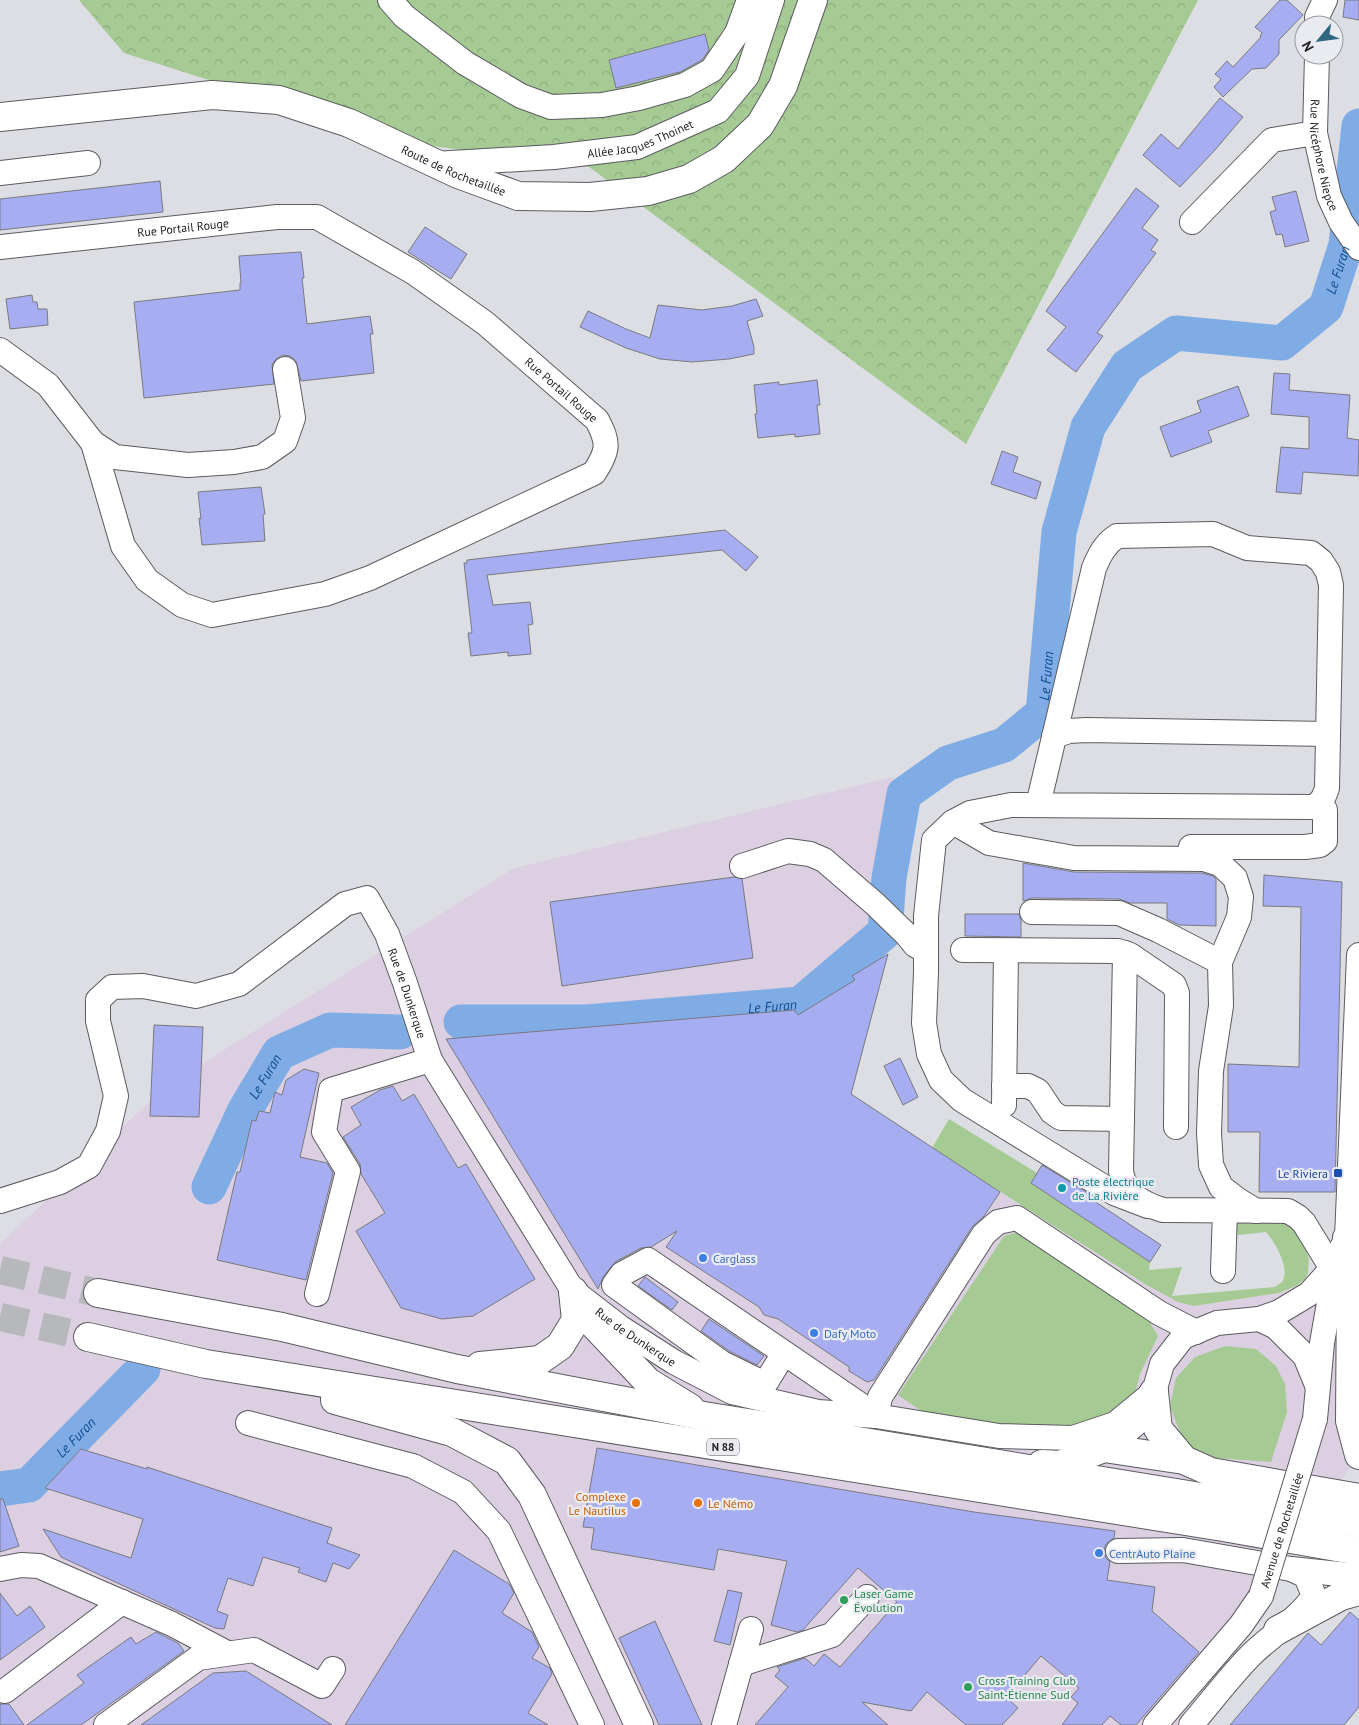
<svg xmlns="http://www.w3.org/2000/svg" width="1359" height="1725" font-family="'PT Sans',sans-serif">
  <defs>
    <pattern id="forest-crowns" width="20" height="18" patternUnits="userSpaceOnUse" patternTransform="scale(1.25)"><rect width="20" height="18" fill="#a6ca94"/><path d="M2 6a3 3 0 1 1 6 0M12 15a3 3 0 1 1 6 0" fill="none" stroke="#8ead7f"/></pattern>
  </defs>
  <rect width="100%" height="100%" fill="#dddee3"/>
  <path fill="#dccfe2" d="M893 777 875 935 886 963 851 1094 1000 1192 1145 1284 1194 1306 1279 1293 1359 1274 1358 1454 1188 1725H0V1244L165 1087 514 868Z"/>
  <g fill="#a6ca94">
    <path d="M949 1119 1037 1173 1031 1183 1150 1262 1149 1270 1182 1267 1172 1296 1275 1287C1276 1286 1281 1283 1282 1282 1291 1269 1275 1242 1266 1232L1238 1235 1235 1232 1238 1222 1283 1219 1300 1235 1309 1259 1308 1273 1305 1279 1296 1286 1279 1293 1194 1306 1178 1302 1145 1284 932 1148Z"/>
    <path d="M1020 1231 1146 1316 1158 1336 1140 1374 1133 1402 1112 1418 1076 1429 939 1423 898 1395 1004 1236Z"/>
    <path d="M1225 1346 1256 1349 1276 1366 1285 1384 1287 1412 1271 1462 1216 1458 1190 1447 1181 1435 1170 1406 1176 1378 1195 1357Z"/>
  </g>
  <path fill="url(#forest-crowns)" d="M79 0H1198L966 444 589 167 403 142 124 53Z"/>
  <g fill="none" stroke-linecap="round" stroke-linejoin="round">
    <g stroke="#7face5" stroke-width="35">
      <path id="s1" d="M461 1022H587L800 1004 885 932 889 878 904 794 948 763 1004 745 1043 713 1059 532 1088 427 1127 366 1176 333 1282 343 1326 307 1346 245 1359 126"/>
      <path id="s2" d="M209 1187 245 1110 279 1053 330 1030 400 1032"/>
      <path id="s3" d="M0 1489 29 1485 143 1369"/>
    </g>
  </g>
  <g fill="#a7adf1" stroke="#797a7f">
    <path d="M1280 0H1287L1303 15 1279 40V54L1266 68 1252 69 1223 97 1214 87 1221 79 1215 74 1227 61 1233 67 1261 37 1260 36 1262 33 1255 27Z"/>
    <path d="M1345 0H1359V20L1343 17Z"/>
    <path d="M705 34 709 50 702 60 680 72 616 88 609 60Z"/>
    <path d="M1220 98 1243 117 1215 150 1180 187 1143 155 1161 134 1178 149Z"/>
    <path d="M160 181 163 212 0 230V199Z"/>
    <path d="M1136 188 1159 206 1142 228 1158 240 1151 250 1156 253 1097 333 1103 336 1076 372 1047 350 1066 327 1046 311Z"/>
    <path d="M1296 191 1309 241 1285 247 1282 234 1276 235 1270 212 1276 210 1272 197Z"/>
    <path d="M425 227 467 254 451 279 408 252Z"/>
    <path d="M301 252 304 278H302L307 324 370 316 373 334H370L374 373 301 381 296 361 290 356 283 355 276 359 272 365 274 384 144 398 134 302 240 290V283H241L239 256Z"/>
    <path d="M32 295 33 302H37L38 309H47L48 325 10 329 6 299Z"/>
    <path d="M756 299 763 316 747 321 754 347V354L729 359 692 362 660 359 626 348 580 327 588 311 626 329 650 338 658 305 702 310 732 306Z"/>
    <path d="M1274 373 1290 374 1289 390 1350 395 1347 438 1359 440 1358 476 1303 472 1301 494 1276 492 1281 447 1309 449V417L1271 414Z"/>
    <path d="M817 380 820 405H817L820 434 795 437V434L758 438 755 414H757L754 385 779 382V385Z"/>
    <path d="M1238 386 1249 416 1208 431 1212 442 1171 457 1160 427 1201 412 1197 401Z"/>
    <path d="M1002 451 1018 457 1013 472 1041 482 1036 499 991 484Z"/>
    <path d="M261 487 265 514 263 515 265 541 202 545 199 518 201 519 198 492Z"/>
    <path d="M725 530 758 557 746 571 722 550 487 575 493 605 530 602 533 624 528 625 531 654 508 656V652L471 656 468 633H472L464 563H467V560Z"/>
    <path d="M1023 863 1074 872 1202 873 1213 876 1216 879V926L1179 925 1167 919V903H1130L1119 899 1032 898 1023 901Z"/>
    <path d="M1264 875 1342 882 1335 1192H1259L1260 1132H1228V1064L1299 1067 1301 907 1263 906Z"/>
    <path d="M734 877 742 879 753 958 562 986 550 902Z"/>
    <path d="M965 914H1019L1021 920V937L965 936Z"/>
    <path d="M888 954 851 1094 1000 1192 984 1216 972 1227 874 1380 867 1382 849 1371V1367L778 1319 764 1315 759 1307 666 1247 677 1231 651 1247 641 1248 615 1262 603 1277 598 1289 446 1039 794 1010 798 1015 855 980 852 976Z"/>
    <path d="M154 1025 203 1027 199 1117 150 1116Z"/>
    <path d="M900 1058 918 1097 903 1105 884 1066Z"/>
    <path d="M304 1069 319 1073 300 1157 327 1163 333 1173 306 1280 217 1260 237 1172H240L252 1120 256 1121 259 1111 270 1113 275 1092 282 1095 286 1080Z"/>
    <path d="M393 1086 402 1101 414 1094 458 1168 466 1164 535 1279 473 1316 442 1319 401 1308 356 1231 385 1213 361 1174 360 1164 343 1137 361 1125 351 1107 380 1090Z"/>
    <path d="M1042 1165 1093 1196 1091 1199 1161 1245 1150 1262 1031 1183Z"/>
    <path d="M645 1277 678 1302 672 1310 638 1286Z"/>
    <path d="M709 1319 764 1356 757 1365 729 1351 701 1331Z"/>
    <path d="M597 1448 974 1512 1115 1531 1114 1538 1106 1544 1104 1551 1106 1558 1110 1562 1107 1580 1155 1587 1152 1611 1199 1652 1136 1725H1121L1110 1716 1102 1725H1062L1078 1703 1071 1697 1079 1688 1041 1656 1006 1697 1018 1708 1002 1725H966L927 1692 911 1711 862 1702 888 1725H755L788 1687 775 1676 780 1670 777 1667 805 1658 814 1666 824 1654 840 1667 897 1602 858 1568 803 1630 797 1632 771 1625 787 1561 718 1549 714 1570 591 1549 594 1528 583 1527Z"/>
    <path d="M81 1449 147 1469V1467L332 1528 327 1543 360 1555 349 1569 333 1563 326 1582 298 1572 300 1568 263 1557 253 1586 228 1578 217 1611 228 1615 224 1629 215 1628 61 1557 43 1529 131 1558 143 1519 45 1488Z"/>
    <path d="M0 1499H3L19 1546 0 1552Z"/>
    <path d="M454 1550 509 1584 514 1593 502 1613 532 1632 539 1647 532 1658 550 1668 552 1674 528 1713 548 1725H345Z"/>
    <path d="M728 1590 742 1593 730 1645 714 1641Z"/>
    <path d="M0 1593 17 1616 30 1606 45 1627 0 1660Z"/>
    <path d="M1350 1612 1359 1620V1707L1344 1725H1230L1308 1633 1321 1645Z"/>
    <path d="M655 1621 678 1672 702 1725H659L619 1638Z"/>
    <path d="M156 1632 178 1643 184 1651 81 1725H27L84 1683 77 1675 131 1637 136 1644Z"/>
    <path d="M246 1671 332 1725H141L213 1673Z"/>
    <path d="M0 1704H9L24 1725H0Z"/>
  </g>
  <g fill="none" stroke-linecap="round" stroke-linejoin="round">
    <g stroke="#b7b8bc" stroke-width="28" stroke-dasharray="28 14" stroke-linecap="butt">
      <path d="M0 1270 98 1293"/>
      <path d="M0 1317 88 1337"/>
    </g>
    <g stroke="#5b5b60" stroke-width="26">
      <g id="minor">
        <path d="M390 0 404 16 465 63 521 96 551 107 602 105 639 98 685 85 712 70 737 33 749 0"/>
        <path d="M1317 25V17L1325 0"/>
        <path id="s4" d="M1317 55 1315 133 1329 196 1341 222 1359 248"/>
        <path id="s5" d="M434 164 554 157 637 147 718 111 747 76 772 0"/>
        <path d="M0 173 88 163"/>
        <path d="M1192 222 1272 140 1315 133"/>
        <path id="s6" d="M0 247 277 217H317L413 272 485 323 597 420C609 443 609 450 594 473L370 578 325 594 212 615 182 605 147 580 123 546 93 443 48 385 0 350"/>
        <path d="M93 443 115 457 188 465 234 462 262 457 285 441 293 418 285 369"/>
        <path d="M1054 736 1069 731 1086 730 1328 734"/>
        <path d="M1038 805 1094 568C1100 554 1105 544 1117 536L1213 534 1247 548 1311 553 1321 561 1328 572 1331 585 1327 788C1324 797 1322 803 1312 807L1011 805 970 813 953 822 934 840 926 916V972L924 1023 929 1054 941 1080 962 1100 1071 1167 1114 1193 1148 1206"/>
        <path d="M953 822 989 843 1074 858 1204 859 1220 864 1235 878 1241 897 1239 917 1220 962 1221 1006 1211 1071 1209 1133 1211 1165 1221 1187 1238 1200 1256 1211"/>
        <path d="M1191 847H1305L1320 845 1325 841V810L1319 805"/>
        <path d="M742 866 788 851 810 854 824 860 875 904 907 935 915 945 926 951"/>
        <path d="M1032 912 1119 913 1158 930 1220 962"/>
        <path d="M963 950 1118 951 1130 955 1174 985 1177 993 1176 1127"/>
        <path d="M1125 953 1121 1171C1124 1194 1143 1204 1163 1210L1288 1211 1298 1217 1304 1223 1331 1267"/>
        <path d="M1004 1086H1028L1038 1091 1052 1112 1061 1118 1122 1119"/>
        <path d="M1004 1105 1006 951"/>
        <path id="s7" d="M0 1201 60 1182 89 1166 108 1131 116 1096 98 1021V1000L112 987 143 986 196 996 239 984 345 904 367 898 387 934 405 983 430 1060 573 1291 621 1328 674 1362 732 1392 818 1412 876 1416 999 1436 1073 1438 1115 1424 1154 1392 1162 1364 1183 1337 1217 1323 1259 1319 1279 1312 1309 1294 1328 1273 1347 1238"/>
        <path d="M1223 1271 1225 1211"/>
        <path d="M317 1294 348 1171 324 1132 331 1090 430 1060"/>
        <path d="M1259 1319 1276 1327 1305 1356 1317 1385"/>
        <path d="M784 1353 765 1384 722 1363 614 1285 622 1274 648 1260 875 1415"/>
        <path d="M876 1416 880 1397 984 1234 998 1222 1017 1218 1159 1313 1196 1332"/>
        <path d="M1315 1419 1322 1343 1332 1286 1347 1238 1359 955"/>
        <path d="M248 1423 413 1466 463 1492 499 1531 592 1725"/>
        <path d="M1118 1551 1183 1550 1291 1569 1359 1576"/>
        <path d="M0 1569 21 1565 39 1566 172 1624 227 1653"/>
        <path d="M741 1664 832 1635 867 1597"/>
        <path d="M5 1691 122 1602"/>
        <path d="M106 1725 198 1658 254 1650 322 1686 333 1669"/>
        <path d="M724 1725 751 1629"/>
        <path d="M1155 1725 1241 1625 1261 1596"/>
        <path d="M1191 1725C1211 1702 1230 1676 1252 1654 1272 1635 1299 1618 1314 1596L1306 1576 1291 1569"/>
      </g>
    </g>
    <g stroke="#5b5b60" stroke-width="30">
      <g id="major">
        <path id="s8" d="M0 117 212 95 279 100 349 123 458 174 518 196 590 197 648 191 689 179 724 159 760 125 783 86 813 0"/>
      </g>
    </g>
    <g stroke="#5b5b60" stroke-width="30">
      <g id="highway">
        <path d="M1347 1238 1351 1283 1350 1421 1359 1455"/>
        <path d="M573 1291 595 1326 648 1382 690 1408"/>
        <path d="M98 1293 282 1327 457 1369 704 1416 1359 1523"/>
        <path d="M88 1337 206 1364 1223 1527 1359 1551"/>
        <path d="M480 1366 540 1360 560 1346 576 1320 573 1291"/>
        <path d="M1154 1392 1158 1429 1184 1460 1211 1472 1359 1498"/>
        <path d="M335 1400 452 1432 507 1461 532 1495 639 1725"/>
        <path d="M1104 1448 1184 1460"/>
        <path d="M1042 1464 1060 1465 1104 1448 1137 1420 1154 1392"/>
        <path d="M1278 1630 1341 1596 1359 1591"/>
      </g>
    </g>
    <use href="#minor" stroke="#fff" stroke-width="24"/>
    <use href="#major" stroke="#fff" stroke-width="28"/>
    <use href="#highway" stroke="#fff" stroke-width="28"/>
    <g stroke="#5b5b60" stroke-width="26" stroke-linecap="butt">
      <g id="minor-bridge">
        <path id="s9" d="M1261 1596 1315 1419"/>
      </g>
    </g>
    <use href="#minor-bridge" stroke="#fff" stroke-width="24"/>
  </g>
  <rect fill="#1a4fb4" stroke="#eaebf1" stroke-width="2" x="1333" y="1168" width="10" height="10" rx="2.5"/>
  <circle fill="#0f9aa8" stroke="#eaebf1" stroke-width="2" cx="1062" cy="1188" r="5"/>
  <g fill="#3f7fe0" stroke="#eaebf1" stroke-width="2">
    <circle cx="703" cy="1258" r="5"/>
    <circle cx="814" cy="1333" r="5"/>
    <circle cx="1099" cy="1553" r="5"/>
  </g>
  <g fill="#e8710a" stroke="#eaebf1" stroke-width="2">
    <circle cx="636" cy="1503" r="5"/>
    <circle cx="698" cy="1503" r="5"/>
  </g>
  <g fill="#2e9e5b" stroke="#eaebf1" stroke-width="2">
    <circle cx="844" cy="1600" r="5"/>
    <circle cx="968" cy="1687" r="5"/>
  </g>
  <g text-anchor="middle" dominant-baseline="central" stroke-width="4.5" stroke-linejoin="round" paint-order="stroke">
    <rect fill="#eaebf1" stroke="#5b5c5f" stroke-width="1" x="707" y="1438.5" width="32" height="17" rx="4"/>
    <g font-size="11" font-weight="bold" fill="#1e1e20">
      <text x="723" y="1447">N 88</text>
    </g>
    <g font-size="12" fill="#1e1e20" stroke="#eaebf1">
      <text stroke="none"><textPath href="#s5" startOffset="209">Allée Jacques Thoinet</textPath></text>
      <text stroke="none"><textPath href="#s4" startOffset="101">Rue Nicéphore Niepce</textPath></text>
      <text stroke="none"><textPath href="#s8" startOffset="469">Route de Rochetaillée</textPath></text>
      <text stroke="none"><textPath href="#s6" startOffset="184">Rue Portail Rouge</textPath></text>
      <text stroke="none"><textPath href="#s6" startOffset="619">Rue Portail Rouge</textPath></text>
      <text stroke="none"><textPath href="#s7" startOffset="678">Rue de Dunkerque</textPath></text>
      <text stroke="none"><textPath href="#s7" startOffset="1098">Rue de Dunkerque</textPath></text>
      <text stroke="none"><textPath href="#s9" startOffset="69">Avenue de Rochetaillée</textPath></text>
    </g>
    <g font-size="12" fill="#164399" stroke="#eaebf1" text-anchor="end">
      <text x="1328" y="1173">Le Riviera</text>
    </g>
    <g font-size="12" fill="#0d838f" stroke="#eaebf1" text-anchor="start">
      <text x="1072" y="1181">Poste électrique<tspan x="1072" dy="14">de La Rivière</tspan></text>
    </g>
    <g font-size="12" fill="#366cbe" stroke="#eaebf1" text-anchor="start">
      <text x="713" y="1258">Carglass</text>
      <text x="824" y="1333">Dafy Moto</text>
      <text x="1109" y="1553">CentrAuto Plaine</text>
    </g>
    <g font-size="12" fill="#c56008" stroke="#eaebf1" text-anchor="end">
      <text x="626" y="1496">Complexe<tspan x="626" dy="14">Le Nautilus</tspan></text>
      <text x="708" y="1503" text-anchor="start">Le Némo</text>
    </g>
    <g font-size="12" fill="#27864d" stroke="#eaebf1" text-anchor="start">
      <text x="854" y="1593">Laser Game<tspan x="854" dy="14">Évolution</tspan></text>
      <text x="978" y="1680">Cross Training Club<tspan x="978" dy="14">Saint-Étienne Sud</tspan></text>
    </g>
    <g font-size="14" font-style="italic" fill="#0f4c90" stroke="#eaebf1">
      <text stroke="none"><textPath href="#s1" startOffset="1378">Le Furan</textPath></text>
      <text stroke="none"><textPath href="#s1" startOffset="791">Le Furan</textPath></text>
      <text stroke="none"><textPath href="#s1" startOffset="312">Le Furan</textPath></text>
      <text stroke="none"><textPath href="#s2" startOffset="124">Le Furan</textPath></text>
      <text stroke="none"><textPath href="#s3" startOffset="96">Le Furan</textPath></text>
    </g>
  </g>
  <g transform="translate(1319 40) rotate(241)"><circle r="24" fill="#eaebf1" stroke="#98999d"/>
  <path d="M0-4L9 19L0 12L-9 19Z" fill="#2f6680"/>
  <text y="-8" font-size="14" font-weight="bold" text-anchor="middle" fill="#1e1e20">N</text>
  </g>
</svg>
